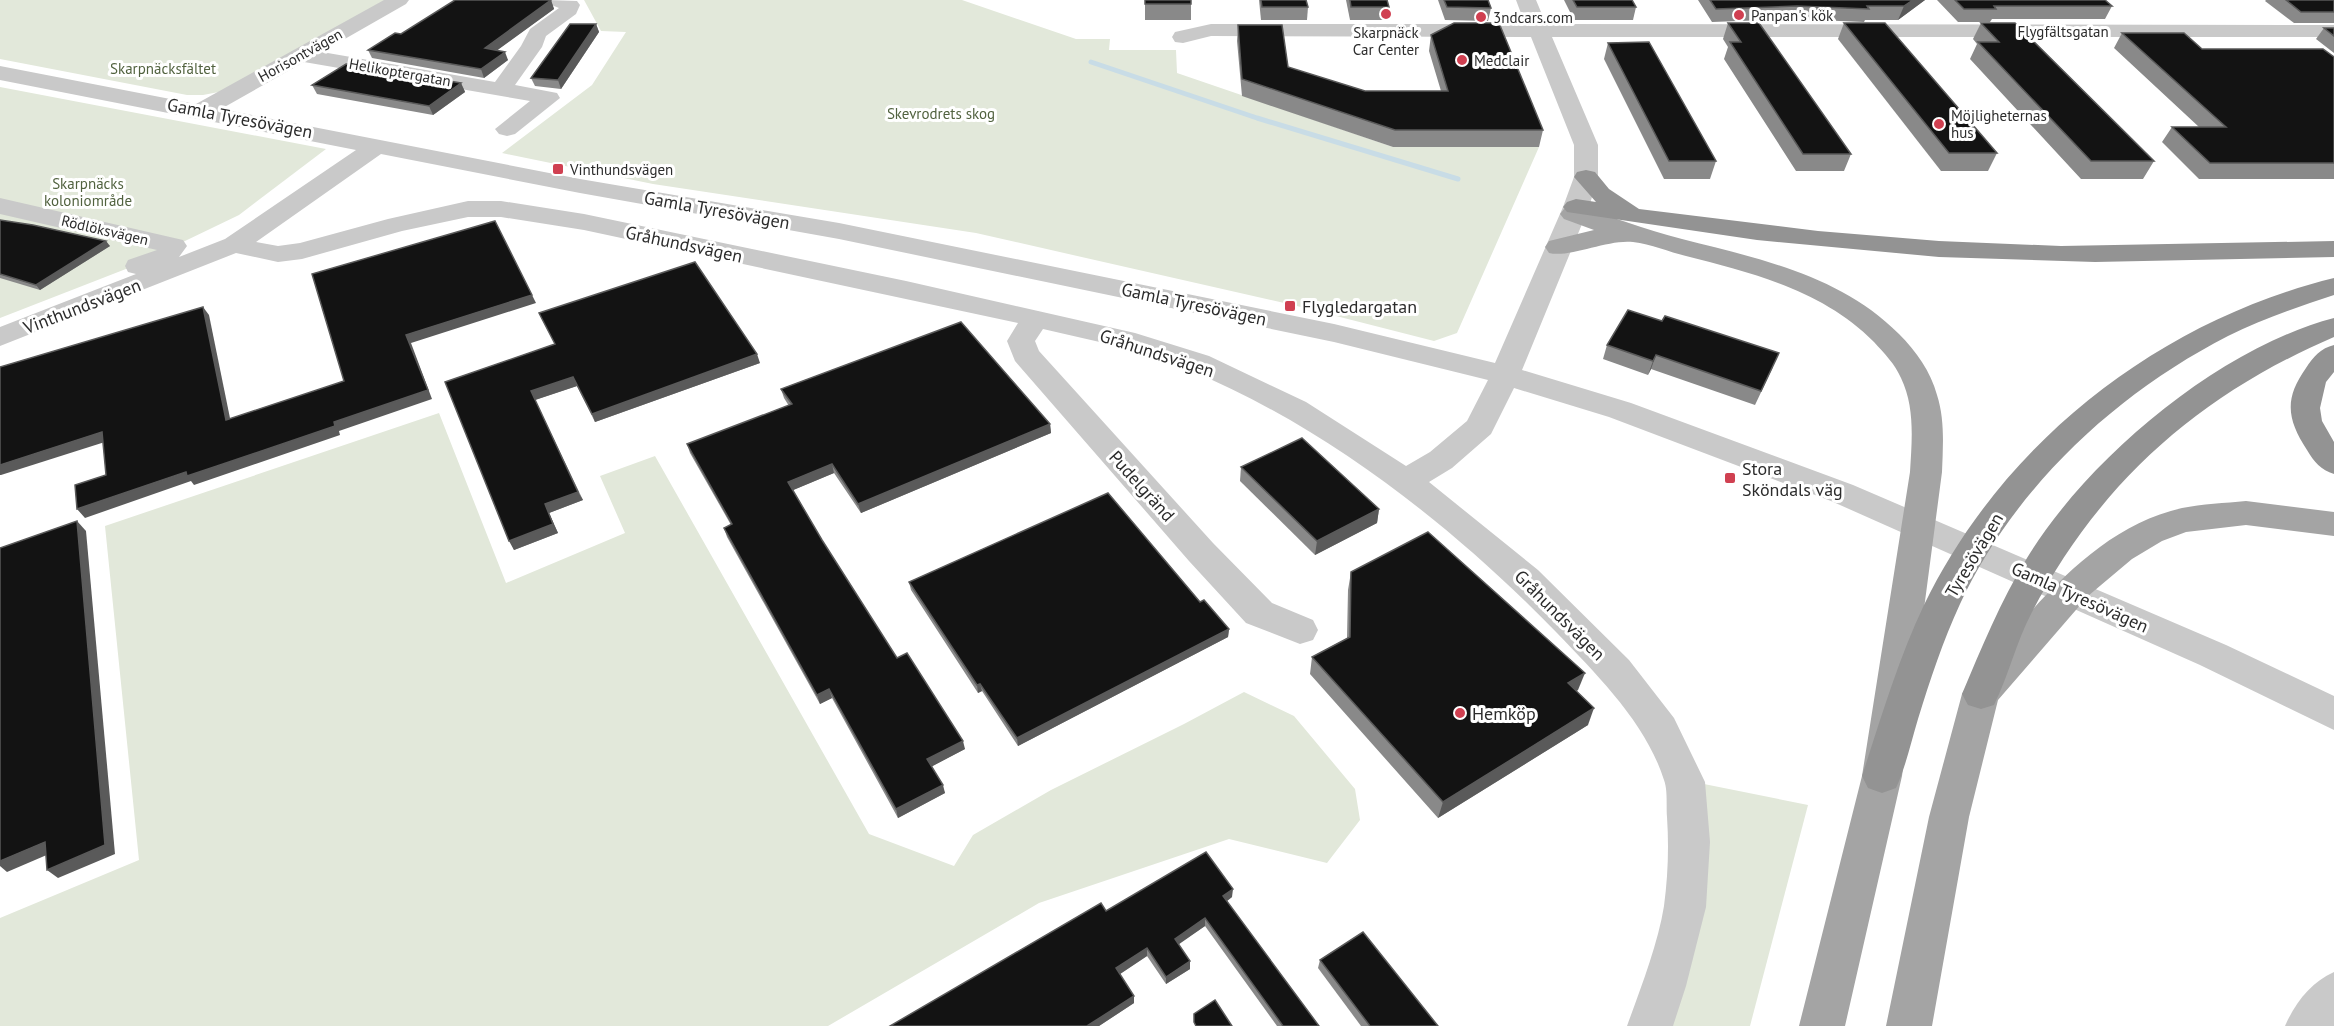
<svg xmlns="http://www.w3.org/2000/svg" width="2334" height="1026" font-family="'PT Sans',sans-serif">
  <rect width="100%" height="100%" fill="#fff"/>
  <g fill="#e2e8da">
    <path d="M0 0H388L224 91 203 95H187L0 59Z"/>
    <path d="M584 0H962L1076 39H1110L1109 50H1176L1177 73 1393 147H1539L1457 333 1434 341 1293 305 976 233 653 184 502 153 592 85 626 32 601 31Z"/>
    <path d="M0 87 326 149 239 215 131 267 0 318Z"/>
    <path d="M439 413 506 583 625 533 600 476 655 456 869 834 954 866 973 835 1051 790 1184 724 1244 692 1294 716 1355 789 1360 820 1327 863 1229 839 1039 903 828 1026H0V918L139 860 105 526Z"/>
    <path d="M1689 781 1808 805 1750 1026H1660Z"/>
  </g>
  <g fill="none" stroke-linecap="round" stroke-linejoin="round">
    <path stroke="#c8dce6" stroke-width="5" d="M1091 62 1257 118 1458 179"/>
    <g fill="#c9c9c9" fill-rule="evenodd">
      <path d="M384 0H409L406 4 322 52 495 82 521 46 530 29 559 8 549 4 546 0 577 1 580 5 576 14 546 36 542 47 515 85 557 93 560 98 515 134 507 136 499 134 495 129 530 101 304 62 221 109 580 179 839 223 1334 324 1495 363 1563 207 1574 177V145L1531 37 1211 36 1183 43 1175 42 1172 37 1175 32 1211 24H1525L1516 0H1536L1546 24 2334 25V37H1552L1598 145V177L1589 207 1522 370 1631 403 1853 485 2226 645 2334 696V730L2200 665 1831 501 1609 417 1514 388 1491 434 1452 468 1429 482 1538 570 1629 660 1674 718 1705 782 1710 842 1706 907 1686 986 1673 1026H1627C1640 990 1658 944 1664 906 1668 877 1669 846 1667 817 1666 806 1668 791 1664 780 1646 723 1598 676 1557 633 1454 527 1327 427 1189 370 1143 351 1092 340 1043 329L1035 341 1039 351 1213 543 1272 603 1313 620 1318 630 1313 640 1300 644 1246 623 1189 561 1015 361 1007 341 1018 323 584 230 501 217H468L402 231 302 259 278 262 236 253 0 346V327L136 274 128 272 125 266 128 260 157 250 0 214V198L183 240 187 246 179 257 225 239 356 150 0 80V66L196 104ZM381 154 580 193 839 239 1334 342 1488 380 1467 421 1430 452 1406 466 1306 402 1209 356 1135 333 906 281 584 214 501 201H468L388 219 300 243 278 246 256 242Z"/>
      <path d="M2334 972V1026H2285C2295 1003 2311 982 2334 972Z"/>
    </g>
    <g fill="#a4a4a4" fill-rule="evenodd">
      <path d="M1573 206C1610 215 1645 230 1682 239 1760 259 1840 275 1899 334 1916 351 1931 372 1937 395 1945 420 1943 446 1942 472L1902 776 1845 1026H1799L1862 776 1910 472C1912 440 1915 407 1901 378 1895 364 1884 353 1874 342 1824 291 1753 273 1686 256 1669 252 1651 244 1633 242 1608 239 1570 258 1549 253L1545 247 1549 241 1594 230 1564 219 1560 214 1564 209Z"/>
      <path d="M2246 501 2334 512V536L2246 525 2186 532 2162 541 2132 559 2088 596 1998 700 1969 817 1932 1026H1886L1929 817 1962 694 1968 683C2028 617 2089 529 2182 508 2202 504 2225 503 2246 501Z"/>
    </g>
    <g fill="#939393" fill-rule="evenodd">
      <path d="M1586 170 1595 172 1609 189 1639 209 1818 231 1939 241 2061 246 2334 241V257L2095 262 1939 257 1757 240 1567 212 1563 207 1567 202 1576 199 1596 202 1574 177 1577 172Z"/>
      <path d="M2334 278V295C2298 307 2262 319 2228 336 2115 394 2014 488 1960 604 1943 641 1930 680 1918 719 1911 742 1906 766 1896 788L1882 793 1868 788 1862 776C1881 718 1898 660 1924 605 2003 442 2159 321 2334 278Z"/>
      <path d="M2334 318V337C2199 395 2100 482 2032 612 2016 642 2009 675 1994 705L1981 709 1968 705 1962 694C1982 647 2000 602 2027 558 2088 458 2219 348 2334 318Z"/>
      <path d="M2334 345V372L2326 382 2320 408 2322 421 2334 442V474C2321 470 2314 462 2307 450 2287 419 2284 399 2306 368 2313 357 2321 348 2334 345Z"/>
    </g>
  </g>
  <g fill="#898989">
    <path d="M551 0 554 9 497 50 508 60 484 78 372 58 368 50 401 34Z"/>
    <rect x="1145" y="0" width="46" height="20"/>
    <path d="M1259 0H1306L1308 7 1307 20H1261Z"/>
    <path d="M1346 0H1387L1389 7 1387 20H1350Z"/>
    <path d="M1438 0H1488L1491 8 1488 21 1445 20Z"/>
    <path d="M1564 0H1632L1636 7 1633 20H1574Z"/>
    <path d="M1698 0H1925L1898 20H1865L1864 22 1792 19 1712 22Z"/>
    <path d="M1937 0H2105L2112 6 2105 19H1992L1990 22H1958Z"/>
    <path d="M2266 0H2334V23H2294L2265 1Z"/>
    <path d="M1728 23 1851 154 1844 171H1796L1724 59 1728 47 1723 39Z"/>
    <path d="M1844 23 1997 153 1988 171H1941L1838 39Z"/>
    <path d="M1981 23 2154 161 2143 179H2081L1970 59 1977 44 1973 39Z"/>
    <path d="M596 24 599 32 561 89 535 86 531 78Z"/>
    <path d="M1238 25 1288 67 1365 91H1441L1429 51 1431 35 1543 130 1539 147H1393L1242 96 1237 41Z"/>
    <path d="M2324 28H2334V53L2316 39Z"/>
    <path d="M2122 33 2202 49 2334 57V179H2199L2162 142 2172 127H2199L2114 48Z"/>
    <path d="M1608 43 1716 161 1710 179H1664L1604 59Z"/>
    <path d="M461 83 465 92 433 115 317 94 312 85Z"/>
    <path d="M0 220 110 246 40 290 0 278Z"/>
    <path d="M539 313 760 363 595 422 577 386 535 400 583 500 549 513 558 533 514 550 445 382 555 344Z"/>
    <path d="M1662 321 1773 367 1755 405 1651 369 1648 375 1603 359 1607 345Z"/>
    <path d="M781 389 1050 424 1051 433 861 513 834 473 793 490 822 540 897 658 965 749 932 766 945 793 898 818 832 698 820 704 727 537 724 528 731 525 690 453 687 444 789 406 784 398Z"/>
    <path d="M1241 467 1379 509 1377 523 1315 555 1240 481Z"/>
    <path d="M1351 572 1578 690 1576 691 1588 725 1438 818 1310 674 1312 657 1347 638 1348 590Z"/>
    <path d="M909 582 1200 602 1229 629 1228 637 1018 746 982 691 978 693 911 590Z"/>
    <path d="M1232 897 1227 901 1319 1026H1277L1205 926 1178 944 1190 961V969L1166 984 1147 956 1120 974 1134 1003 1099 1026H890L1106 911Z"/>
    <path d="M1320 960 1438 1026H1361L1318 968Z"/>
  </g>
  <g fill="#5a5a5a">
    <path d="M551 0 554 9 488 57 485 48Z"/>
    <path d="M1913 0H1925L1898 20 1904 6Z"/>
    <path d="M596 24 599 32 561 89 558 80Z"/>
    <path d="M505 52 508 60 484 78 481 69Z"/>
    <path d="M461 83 465 92 433 115 429 106Z"/>
    <path d="M106 241 110 246 40 290 36 285Z"/>
    <path d="M532 295 536 303 411 343 432 399 339 431 340 435 194 485 191 481 85 518 77 509 334 422 406 335Z"/>
    <path d="M203 307 209 315 232 428 226 420Z"/>
    <path d="M757 354 760 363 595 422 592 414Z"/>
    <path d="M1656 355 1651 369 1648 375 1653 361Z"/>
    <path d="M573 377 577 386 535 400 531 391Z"/>
    <path d="M1050 424 1051 433 861 513 858 504Z"/>
    <path d="M102 432 108 441 1 475H0V465Z"/>
    <path d="M832 464 834 473 791 491 788 482Z"/>
    <path d="M578 492 583 500 549 513 558 533 514 550 509 541 545 504Z"/>
    <path d="M1379 509 1377 523 1315 555 1317 541Z"/>
    <path d="M77 521 86 531 115 854 58 878 47 870Z"/>
    <path d="M1229 629 1228 637 1018 746 1017 738Z"/>
    <path d="M1585 673 1578 690 1562 700 1568 683Z"/>
    <path d="M980 684 982 691 978 693 977 685Z"/>
    <path d="M829 689 832 698 820 704 817 695Z"/>
    <path d="M1594 708 1588 725 1438 818 1443 802Z"/>
    <path d="M963 741 965 749 929 768 927 759Z"/>
    <path d="M943 785 945 793 898 818 896 809Z"/>
    <path d="M45 842 56 851 7 872 0 866V861Z"/>
    <path d="M1233 889 1232 897 1223 904V896Z"/>
    <path d="M1205 918V926L1175 947V939Z"/>
    <path d="M1147 948V956L1117 976 1116 968Z"/>
    <path d="M1190 961V969L1166 984V977Z"/>
    <path d="M1134 996V1003L1099 1026H1087Z"/>
  </g>
  <g fill="#131313" stroke="#5a5a5a" stroke-width="1.5">
    <path d="M455 0H551L485 48 505 52 481 69 368 50 395 33 401 34Z"/>
    <rect x="1145" y="0" width="46" height="4"/>
    <path d="M1261 0H1306L1308 7H1262Z"/>
    <path d="M1350 0H1387L1389 7H1351Z"/>
    <path d="M1444 0H1488L1491 8 1447 7Z"/>
    <path d="M1573 0H1632L1636 7H1577Z"/>
    <path d="M1710 0H1913L1904 6H1867L1869 9 1797 6 1716 9Z"/>
    <path d="M1955 0H2105L2112 6H1994L1996 9H1964Z"/>
    <path d="M2286 0H2334V12H2301Z"/>
    <path d="M1454 23H1499L1543 130H1395L1242 79 1238 25H1282L1288 67 1365 91H1448L1431 35Z"/>
    <path d="M1728 23H1759L1851 154H1803L1730 42H1741Z"/>
    <path d="M1844 23H1885L1997 153H1949Z"/>
    <path d="M1981 23H2015L2154 161H2091L1978 42H1999Z"/>
    <path d="M570 24H596L558 80 531 78Z"/>
    <path d="M2324 28H2334V36Z"/>
    <path d="M2122 33H2184L2202 49H2323L2334 57V163H2210L2172 127H2226Z"/>
    <path d="M1649 42 1716 161H1669L1608 43Z"/>
    <path d="M346 64 461 83 429 106 312 85Z"/>
    <path d="M0 220 33 225 106 241 36 285 0 274Z"/>
    <path d="M495 221 532 295 406 335 428 390 334 422 335 426 217 466 187 476 186 472 77 509 75 485 106 475 102 432 0 465V367L203 307 226 420 344 381 312 274Z"/>
    <path d="M695 262 757 354 592 414 573 377 531 391 578 492 545 504 553 524 509 541 445 382 555 344 539 313Z"/>
    <path d="M1628 310 1662 321 1665 316 1779 353 1761 391 1656 355 1653 361 1607 345Z"/>
    <path d="M961 322 1050 424 858 504 832 464 788 482 822 540 897 658 907 653 963 741 927 759 943 785 896 809 829 689 817 695 724 528 732 524 687 444 792 404 781 389Z"/>
    <path d="M1302 438 1379 509 1317 541 1241 467Z"/>
    <path d="M1108 493 1200 602 1204 600 1229 629 1017 738 980 684 977 685 909 582Z"/>
    <path d="M77 521 105 845 47 870 45 842 0 861V548Z"/>
    <path d="M1428 532 1585 673 1568 683 1594 708 1443 802 1312 657 1350 637 1351 572Z"/>
    <path d="M1206 852 1233 889 1223 896 1319 1026H1283L1205 918 1175 939 1190 961 1166 977 1147 948 1116 968 1134 996 1087 1026H890L1101 903 1106 911Z"/>
    <path d="M1363 932 1438 1026H1370L1320 960Z"/>
    <path d="M1215 1000 1232 1026H1196L1194 1022V1014Z"/>
  </g>
  <g fill="#d04051" stroke="#fff" stroke-width="2">
    <circle cx="1386" cy="14" r="6"/>
    <circle cx="1739" cy="15" r="6"/>
    <circle cx="1481" cy="17" r="6"/>
    <circle cx="1462" cy="60" r="6"/>
    <circle cx="1939" cy="124" r="6"/>
    <rect x="552" y="163" width="12" height="12" rx="3"/>
    <rect x="1284" y="300" width="12" height="12" rx="3"/>
    <rect x="1724" y="472" width="12" height="12" rx="3"/>
    <circle cx="1460" cy="713" r="6"/>
  </g>
  <g text-anchor="middle" dominant-baseline="central" stroke-width="6" stroke-linejoin="round" paint-order="stroke">
    <g font-size="15" fill="#2c2c2c" stroke="#fff" text-anchor="start">
      <text x="1751" y="15">Panpan's kök</text>
      <text x="1493" y="17">3ndcars.com</text>
      <text x="1386" y="32" text-anchor="middle">Skarpnäck<tspan x="1386" dy="17">Car Center</tspan></text>
      <text x="1474" y="60">Medclair</text>
      <text x="1951" y="115">Möjligheternas<tspan x="1951" dy="17">hus</tspan></text>
      <text x="570" y="169">Vinthundsvägen</text>
    </g>
    <g font-size="15" fill="#2c2c2c" stroke="#fff">
      <text x="2063" y="31">Flygfältsgatan</text>
      <text transform="translate(300 55) rotate(-29)">Horisontvägen</text>
      <text transform="translate(400 72) rotate(10)">Helikoptergatan</text>
      <text transform="translate(105 230) rotate(13)">Rödlöksvägen</text>
    </g>
    <g font-size="15" fill="#51623f" stroke="#fff">
      <text x="163" y="68">Skarpnäcksfältet</text>
      <text x="941" y="113">Skevrodrets skog</text>
      <text x="88" y="183">Skarpnäcks<tspan x="88" dy="17">koloniområde</tspan></text>
    </g>
    <g font-size="18" fill="#2c2c2c" stroke="#fff">
      <text transform="translate(240 118) rotate(11)">Gamla Tyresövägen</text>
      <text transform="translate(717 210) rotate(10)">Gamla Tyresövägen</text>
      <text transform="translate(684 244) rotate(12)">Gråhundsvägen</text>
      <text transform="translate(1194 304) rotate(12)">Gamla Tyresövägen</text>
      <text transform="translate(82 306) rotate(-21)">Vinthundsvägen</text>
      <text transform="translate(1157 353) rotate(18)">Gråhundsvägen</text>
      <text transform="translate(1142 486) rotate(48)">Pudelgränd</text>
      <text transform="translate(1974 555) rotate(-59)">Tyresövägen</text>
      <text transform="translate(2080 597) rotate(24)">Gamla Tyresövägen</text>
      <text transform="translate(1560 615) rotate(45)">Gråhundsvägen</text>
    </g>
    <g font-size="18" fill="#2c2c2c" stroke="#fff" text-anchor="start">
      <text x="1302" y="306">Flygledargatan</text>
      <text x="1742" y="468">Stora<tspan x="1742" dy="21">Sköndals väg</tspan></text>
      <text x="1472" y="713">Hemköp</text>
    </g>
  </g>
</svg>
